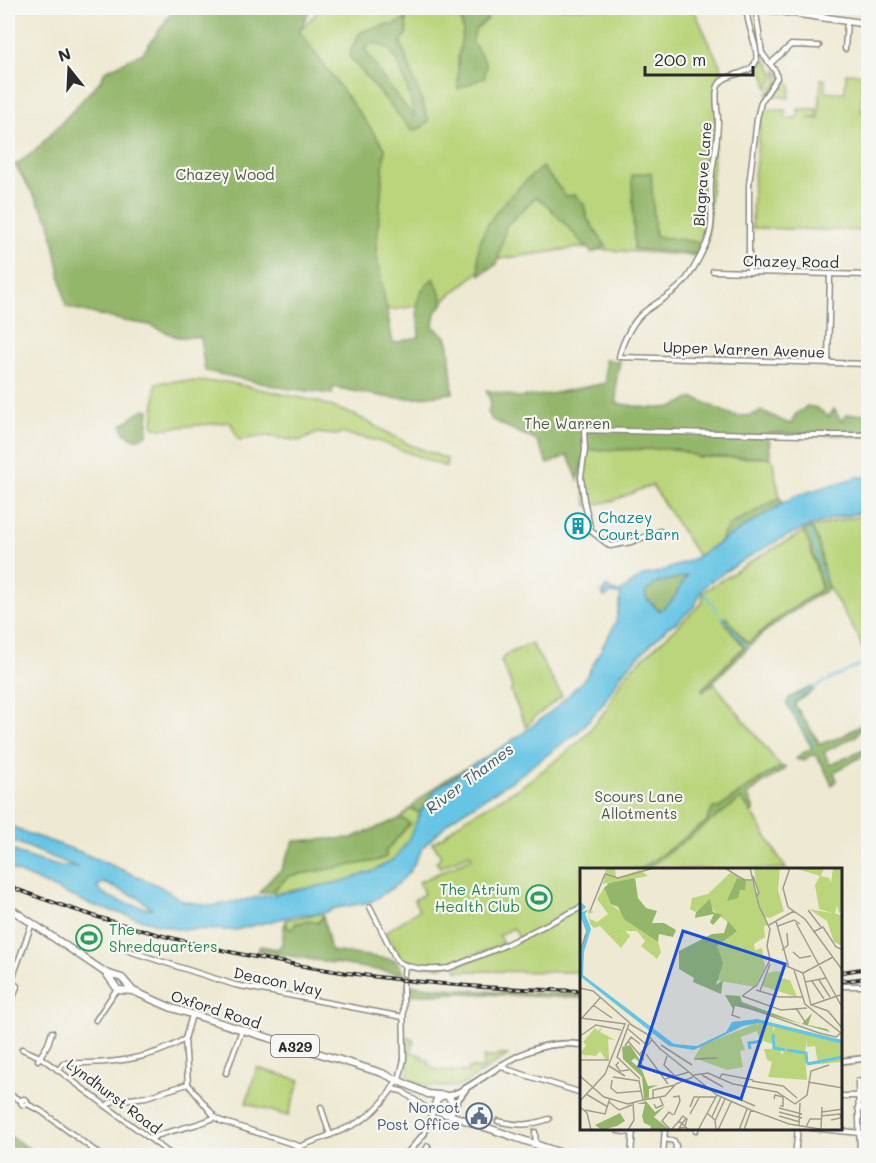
<svg xmlns="http://www.w3.org/2000/svg" width="876" height="1163" font-family="Mali,sans-serif">
  <rect width="100%" height="100%" fill="#f6f6f2"/>
  <filter id="ink" filterUnits="userSpaceOnUse"><feTurbulence type="fractalNoise" baseFrequency=".0167" numOctaves="2"/><feDisplacementMap in="SourceGraphic" scale="12" xChannelSelector="R" yChannelSelector="G"/><feConvolveMatrix kernelMatrix="1 2 1 2 8 2 1 2 1" color-interpolation-filters="sRGB"/></filter>
  <filter id="wash" filterUnits="userSpaceOnUse"><feTurbulence type="fractalNoise" baseFrequency=".008" numOctaves="4" result="noise"/><feDisplacementMap in="SourceGraphic" scale="24" xChannelSelector="R" yChannelSelector="G"/><feGaussianBlur stdDeviation="1.35" result="paint"/><feColorMatrix in="noise" values="0 0 0 0 0 0 0 0 0 0 0 0 0 0 0 0 0 1.4 0 .05"/><feComposite in="paint" operator="in"/></filter>
  <g filter="url(#wash)">
    <rect width="100%" height="100%" fill="#eee9d2"/>
    <g fill="#bad57b" stroke="#728053" stroke-width="1.5">
      <path d="M321 8H693L725 76 717 83 715 90 717 113 707 239 698 256 577 248 493 260 442 302 391 310 369 301 299 31Z"/>
      <path d="M760 56H763C772 70 780 73 768 88L761 67Z"/>
      <path d="M777 71 791 85 789 98 767 94 777 83Z"/>
      <path d="M846 73 862 74 861 111H865V119H868V231L752 228 753 187 762 109 786 110 785 118H798V109H817V118H807L819 119 821 79H825L826 92H845Z"/>
      <path d="M178 381 226 382 316 401 357 416 408 444 447 459 446 467 375 440 340 433 337 435 317 433 301 441 266 436 239 440 230 422 159 429 153 426 156 383Z"/>
      <path d="M676 449 698 457 772 458 780 498 728 526 719 543 698 556 652 485 612 501 587 506 582 480 586 450Z"/>
      <path d="M868 516V655L865 650H863L858 636 826 583 815 533 811 528 849 518Z"/>
      <path d="M804 532 810 546 822 591 811 597 747 645 726 624 744 647 702 689 710 687 714 683 781 767 733 797 707 820 742 796 786 869H582V972L457 971 456 967 520 940 514 928 499 935 503 944 441 967 403 962 386 932 419 910 414 900 424 894 419 882 472 858 470 854 440 867 436 862 440 858V853L432 843 441 838 464 819 519 788 566 753 584 737 605 711 612 697 626 674 697 608 702 603 703 592 758 557Z"/>
      <path d="M531 643 562 696 535 717 526 727 511 692 512 686 501 661 505 655Z"/>
      <path d="M410 809 420 813C413 829 408 845 395 858 370 882 307 887 274 894L273 891 289 876 375 861 386 857V851L410 824 401 818Z"/>
      <path d="M322 913 323 916 317 924 296 923 292 930 289 929 285 920Z"/>
      <path d="M407 1037 414 1041 411 1052 423 1056 422 1059 428 1060V1063L436 1070 468 1072 469 1068H483L484 1057H497L498 1054 508 1055 462 1085 457 1087C441 1086 419 1090 408 1076Z"/>
      <path d="M257 1068 300 1080 288 1116 246 1103Z"/>
    </g>
    <g fill="#93b66b" stroke="#5f704b" stroke-width="1.5" fill-rule="evenodd">
      <path d="M175 8H311L299 31 385 148 376 252 393 343 419 337C418 311 411 295 434 278L444 303 435 313 433 326 446 337 449 346 453 393 414 398H390L333 387 332 394 284 388 205 371 200 337H177L150 325 124 321 66 307 50 222 15 165 35 151 101 80 105 71 143 53Z"/>
      <path d="M459 8H481L488 19 475 30 473 43 486 63 485 77 458 89V58L463 31Z"/>
      <path d="M406 19 407 33 401 43 429 121 421 128 412 131 349 56C360 25 360 33 389 24L392 26ZM373 43C379 44 385 46 390 51 402 65 411 100 415 118L384 80 365 49Z"/>
      <path d="M542 167 566 196 575 195 584 204 587 218 606 246 592 253 549 207 536 197 506 226 497 264 480 275C479 269 478 262 478 256 477 224 518 186 542 167Z"/>
      <path d="M651 172 655 236 704 243 696 254 634 249 632 175Z"/>
      <path d="M605 360 620 361 616 382 617 403C634 406 655 410 672 407 681 405 686 398 695 398 717 407 738 425 761 411 772 414 779 421 791 424L795 415 807 406 817 408 829 417 834 409 841 421 847 415 868 413V436L769 433 770 457H698L676 449 586 450 578 480 568 455 548 464 537 441 492 420 488 412 491 402 486 390 518 397 545 395 606 383Z"/>
      <path d="M144 409 149 410 147 435 135 439 124 433 122 425Z"/>
      <path d="M780 498 783 503 719 543 728 526Z"/>
      <path d="M811 528C824 544 820 569 828 587L826 591 814 597 764 632 703 692 702 689 744 647 723 619 726 617 745 641 749 642 777 619 822 588 810 546 803 530Z"/>
      <path d="M687 575 688 577 672 601 660 611 647 599 645 592 657 583Z"/>
      <path d="M811 687 814 689 813 691 796 702 795 705 820 744 841 737 868 721V726L859 731 856 736 824 752 830 765 868 748V753L834 772 837 780 832 785C827 775 823 763 815 755L809 756 804 761 796 759 801 754 812 748 787 704 789 698Z"/>
      <path d="M478 762 436 789 420 813 410 809C429 789 453 774 478 762Z"/>
      <path d="M781 767H785V769L763 783 748 795 754 810 751 812 741 799 656 862 646 869H641L706 822 713 808H719L758 780Z"/>
      <path d="M401 818 410 823 386 851V857L376 861 289 876 273 891 259 893 272 877 281 870 294 841 351 838Z"/>
      <path d="M323 916 331 951 395 960 401 968 403 974 258 951 260 946 277 949C287 943 281 932 285 923L289 929H292L296 923 312 921 318 923Z"/>
      <path d="M406 985 497 992 582 994V998L456 993 406 995Z"/>
      <path d="M8 1135 39 1155H25L8 1144Z"/>
    </g>
    <path fill="#66c4e4" stroke="#487888" stroke-width="1.5" fill-rule="evenodd" d="M858 477H868V512C816 517 770 543 726 571 721 575 716 578 711 581L702 589 695 606 677 622 668 627 622 673 602 705 578 732 512 781 453 818 424 846 410 871 398 884 371 902 336 908 324 913 297 915 235 930 175 929 94 906 8 868V848C29 859 56 867 79 868L8 839V824L21 831 78 851 120 869 159 886 183 901 211 906 340 882 373 871 394 859 407 843 420 813 436 789 519 736 558 706 586 677 616 622 621 595 612 593 604 597 602 592 607 586 611 591 620 592 644 575 660 572 691 560 795 496ZM687 576 672 601 659 611 647 599 645 592 657 583ZM104 883 139 898 152 909C138 906 103 900 97 886Z"/>
    <g fill="none" stroke-linecap="round" stroke-linejoin="round">
      <g stroke="#66c4e4" stroke-width="1.5">
        <path d="M810 529 824 580"/>
        <path d="M704 593 718 612"/>
        <path d="M722 616 746 646"/>
        <path d="M815 749 789 703 812 688 868 661"/>
      </g>
    </g>
  </g>
  <g filter="url(#ink)">
    <g fill="none" stroke-linecap="round" stroke-linejoin="round">
      <g stroke="#8c8a7e" stroke-width="7">
        <g id="minor">
          <path d="M747 8C745 24 760 48 756 61 750 78 721 71 717 89 715 100 718 111 718 121 718 141 713 161 711 181 709 202 716 223 706 244 700 257 693 272 683 283 671 296 655 303 643 313 632 322 622 343 619 357L868 364"/>
          <path d="M845 49 847 22"/>
          <path d="M770 64 791 45 819 46"/>
          <path d="M713 271 868 275"/>
          <path d="M749 272V185L757 119 761 102 777 78 776 72 762 53 756 13 757 8"/>
          <path d="M828 363 830 274"/>
          <path d="M660 531 631 542 610 546 591 531 584 500 581 477 585 450 584 430 802 435H868"/>
          <path d="M370 907 397 961C411 970 433 970 449 968L499 948 582 907"/>
          <path d="M118 945 132 952 235 985 403 1017"/>
          <path d="M404 974 405 966"/>
          <path d="M11 982 32 923"/>
          <path d="M842 986H868"/>
          <path d="M8 1013 17 986 11 982"/>
          <path d="M192 1015 185 1039 188 1084 215 1117 221 1121 299 1146"/>
          <path d="M96 1020 114 993 119 990"/>
          <path d="M22 1049 40 1057 58 1070 173 1156"/>
          <path d="M38 1060 48 1044 52 1032"/>
          <path d="M501 1065 506 1069 582 1093"/>
          <path d="M58 1070 64 1063C105 1064 149 1061 185 1039"/>
          <path d="M226 1073 242 1030"/>
          <path d="M399 1080 404 1059 403 984"/>
          <path d="M858 1081 860 1156"/>
          <path d="M392 1089 402 1091 426 1108"/>
          <path d="M8 1094 22 1101"/>
          <path d="M842 1096H858"/>
          <circle cx="24" cy="1102" r="3"/>
          <path d="M27 1104 41 1111 102 1156"/>
          <path d="M106 1106 113 1101 146 1097 188 1084"/>
          <path d="M321 1107 330 1135"/>
          <path d="M858 1108 868 1107"/>
          <path d="M498 1121C519 1126 528 1126 549 1119"/>
          <path d="M616 1128 618 1131 633 1133"/>
          <path d="M812 1128 860 1133"/>
          <path d="M696 1130V1128"/>
          <path d="M535 1132 536 1144"/>
          <path d="M151 1139C158 1132 201 1126 215 1117"/>
          <path d="M665 1139 674 1141 676 1146 675 1156"/>
          <path d="M281 1156C326 1130 369 1135 397 1080"/>
          <path d="M422 1156 428 1146"/>
          <path d="M631 1156 633 1128"/>
          <path d="M663 1156 665 1128"/>
          <path d="M795 1156 798 1128"/>
        </g>
      </g>
      <g stroke="#8c8a7e" stroke-width="8">
        <g id="tertiary">
          <path d="M842 1061 868 1058"/>
          <path d="M448 1096C463 1092 472 1084 485 1076 516 1055 544 1039 582 1045"/>
          <path d="M454 1105 466 1089"/>
          <path d="M405 1156 424 1134 435 1107"/>
        </g>
      </g>
      <g stroke="#8c8a7e" stroke-width="9">
        <g id="primary">
          <path d="M759 8 868 24"/>
          <path d="M8 907 106 973 122 978 133 991"/>
          <path d="M106 973 118 990 133 991 172 1008 382 1073 428 1094 448 1096 454 1105 452 1110 446 1114"/>
          <path d="M443 1095 437 1099 435 1105 441 1112 570 1156"/>
        </g>
      </g>
      <use href="#minor" stroke="#fff" stroke-width="4"/>
      <use href="#tertiary" stroke="#fff" stroke-width="4.5"/>
      <use href="#primary" stroke="#fff" stroke-width="6"/>
      <g stroke="#2b2b2b" stroke-width="4">
        <g id="rail">
          <path d="M8 886C191 956 386 988 582 991"/>
          <path d="M842 972 868 968"/>
          <path d="M842 981 868 978"/>
        </g>
      </g>
      <use href="#rail" stroke="#f6f6f2" stroke-width="1.5" stroke-dasharray="4.5" stroke-linecap="butt"/>
    </g>
  </g>
  <defs>
    <g id="building-ring" transform="scale(1.35)"><circle r="9.5" fill="#f6f6f2" stroke="#0f9aa8" stroke-width="1.5"/><path d="M-4-6H4V6H1V3H-1V6H-4ZM-2.5-4.3h1.7v1.8h-1.7ZM.8-4.3h1.7v1.8H.8ZM-2.5-1h1.7V.8h-1.7ZM.8-1h1.7V.8H.8Z" fill="#0f9aa8"/></g>
    <g id="stadium-ring" transform="scale(1.35)"><circle r="9.5" fill="#f6f6f2" stroke="#2e9e5b" stroke-width="1.5"/><path d="M0-5a6.5 5 0 1 0 0 10a6.5 5 0 1 0 0-10ZM-3.5-1.8h7v3.6h-7Z" fill="#2e9e5b"/></g>
    <g id="civic-ring" transform="scale(1.35)"><circle r="9.5" fill="#f6f6f2" stroke="#5c6f8a" stroke-width="1.5"/><path d="M-.6-6.5H3V-4.5H.6V-3L4-1V1h2V6H-6V1h2V-1L-.6-3ZM-1.2 2.5V6h2.4V2.5Z" fill="#5c6f8a"/></g>
  </defs>
  <g fill-rule="evenodd">
    <use href="#building-ring" x="578" y="526"/>
    <use href="#stadium-ring" x="539" y="898"/>
    <use href="#stadium-ring" x="89" y="938"/>
    <use href="#civic-ring" x="479" y="1116"/>
  </g>
  <g text-anchor="middle" dominant-baseline="central" stroke-width="4.5" stroke-linejoin="round" paint-order="stroke">
    <rect fill="#f6f6f2" stroke="#686867" stroke-width="1.5" x="271" y="1035" width="48" height="22" rx="4.5"/>
    <g font-size="14" font-weight="bold" fill="#2b2b2b">
      <text x="295" y="1046">A329</text>
    </g>
    <g font-size="15" fill="#4f563f" stroke="#f6f6f2">
      <text x="225" y="174">Chazey Wood</text>
      <text x="567" y="423">The Warren</text>
      <text x="639" y="796">Scours Lane<tspan x="639" dy="17">Allotments</tspan></text>
    </g>
    <g font-size="15" fill="#2b2b2b" stroke="#f6f6f2">
      <text transform="translate(702 174) rotate(-86)">Blagrave Lane</text>
      <text transform="translate(791 261) rotate(1)">Chazey Road</text>
      <text transform="translate(744 349) rotate(2)">Upper Warren Avenue</text>
      <text transform="translate(278 981) rotate(12)">Deacon Way</text>
      <text transform="translate(216 1009) rotate(18)">Oxford Road</text>
      <text transform="translate(114 1096) rotate(37)">Lyndhurst Road</text>
    </g>
    <g font-size="15" fill="#0d838f" stroke="#f6f6f2" text-anchor="start">
      <text x="598" y="517">Chazey<tspan x="598" dy="17">Court Barn</tspan></text>
    </g>
    <g font-size="15" fill="#27864d" stroke="#f6f6f2" text-anchor="end">
      <text x="520" y="889">The Atrium<tspan x="520" dy="17">Health Club</tspan></text>
      <text x="109" y="929" text-anchor="start">The<tspan x="109" dy="17">Shredquarters</tspan></text>
    </g>
    <g font-size="15" fill="#4e5e75" stroke="#f6f6f2" text-anchor="end">
      <text x="460" y="1107">Norcot<tspan x="460" dy="17">Post Office</tspan></text>
    </g>
    <g font-size="16" font-style="italic" fill="#3d5962" stroke="#f6f6f2">
      <text transform="translate(469 778) rotate(-37)">River Thames</text>
    </g>
  </g>
  <g transform="translate(580 868)">
    <rect width="262" height="262" fill="#eee9d2"/>
    <path d="M26 0H35L36 10 60 2 68 8 23 16ZM174 0H200L198 22 204 43 190 50 185 49 178 29ZM214 0H244L241 8 249 10 251 15 253 0H262V43L259 45 257 37 255 46 239 41 235 17 240 8ZM150 5 172 13 188 57 184 58 185 69 174 76 175 82 182 80 185 99 175 119 135 112 137 78 157 62 134 43 129 33 115 44 110 41 112 30 128 26ZM24 20 31 36 78 74 81 84 77 91 61 78 65 73 57 63H46L39 56 50 68 41 80 20 58 14 60 10 56 8 42 14 44 9 46 10 51 17 54 28 46 17 31ZM229 41 262 47V78L254 74 247 53ZM196 103 201 104 200 110 210 112 217 129 182 118 188 105ZM177 155 178 159V155L193 158V164L195 158 262 176 261 194 227 197 238 195 235 178 227 179V172L225 184 215 183 225 185 227 212 188 209 192 194 187 192 184 181H200L202 187 205 181 194 180 193 166V176L180 172 177 163 161 169 165 182 160 183 163 199 147 202 114 190 122 177ZM22 159 20 164 35 172 28 171 29 191 26 192 20 183 16 188 6 187 5 192V187L0 186 6 177 3 174 15 160 18 163Z" fill="#bad57b"/>
    <path d="M55 10 58 30 66 40 77 43 72 55H84L96 62 93 69 79 66 78 74 44 51 38 39 31 36 24 20 29 15ZM157 10 166 13 165 22H160L158 30 147 33ZM130 31 133 44 142 47 133 57 130 54 134 46 115 50 116 44ZM148 53 157 63 137 78 143 95 136 117 143 112 141 126 113 114 114 110 99 101V83L132 66 144 65ZM145 127 160 128 162 134 222 156 232 145 228 157 247 161 250 164 176 143 155 138 153 141ZM50 177 65 200 55 190 51 193 62 202 68 218 78 217 69 221V230L64 231 62 209 43 191 42 179ZM66 233 75 244 85 238 74 249 90 262H70L71 258 64 255 62 248 65 236H57ZM40 245 45 253 37 258 22 262 15 257Z" fill="#93b66b"/>
    <path d="M0 33 6 39 1 44 8 42 5 46 11 61 4 84 3 107 94 176 117 178 146 164 152 154 177 151 262 172V176L179 155 163 158 114 182 89 178 1 109 0 84 6 63 0 47Z" fill="#66c4e4"/>
    <path fill="none" stroke="#66c4e4" stroke-width="3" d="M193 166 194 180 205 182M170 181 169 175 182 173M207 182 226 185 227 195M227 196 263 189"/>
    <path fill="none" stroke="#a09d8f" stroke-width="1.5" d="M145 0 164 12H173M170 0 179 38 190 61 187 78 190 91 223 105 231 137 248 143 263 161M210 0 203 20 208 39 225 51 263 103M173 8 179 25 176 29M228 42 241 59M10 43 25 6 38 10 74 0M196 53 209 100M216 55 263 141M189 57 214 43M198 58 214 52 220 56M233 64 243 59 256 79 263 82M202 82 208 77 207 65M0 83 6 66M213 84 220 90 231 88M214 102 225 136 261 165M223 105 253 89M239 112 250 129M232 113 244 131M225 114 246 110M0 120 13 123 51 156M176 122 199 129H222M180 123 190 96M162 128 201 142 227 140M162 128 177 117 190 92M13 137 32 150M231 137 263 126M216 140 227 157M0 150 46 156M2 150 20 130M160 150 152 147 155 135 239 165 256 169 263 163M49 156 37 189 60 211M50 156 67 166 81 182M48 161 68 178M0 168 16 157 41 162M48 173 64 192M81 177 112 197M45 178 51 169 60 176M79 180 114 208M66 186 88 216M59 187 72 172M87 188 84 197 95 208M114 191 137 190M0 192H29M39 194 36 197 40 203 49 202M29 198 45 208M112 207 137 227 171 242 209 256 246 262M114 207 128 205 153 216 197 224 215 236M122 207 143 219M0 208 24 229 48 236 63 232M33 209 59 213 63 232M85 211 109 204M139 211 142 206 173 212M32 212 31 220 37 225 61 223M172 213 203 218 217 230M228 214 263 220M6 226 28 239M152 228 175 238M93 229 99 228 100 233 94 247M73 231V222L95 217M194 231 195 227 203 229V238H200M63 232 85 228 96 216 113 209M0 233 25 206 45 156M29 234 39 242 52 237M74 236 76 240 83 237 80 230M215 236 227 227 231 203 249 197M0 239 7 245 11 262M110 239 114 229H136M199 240 222 246M5 242 25 246 30 230M199 244 222 250M242 244 263 241M127 245 135 252 136 262M110 246 119 230M199 248 220 254M241 248 260 246 261 250 251 252M132 249 141 229M99 253 103 248 107 251 105 258M135 253 145 231M219 257 220 235M106 259 99 260 106 250M226 259 230 251H241M241 260 242 239M48 262 54 252 53 235M91 262 82 253 89 244 93 247M91 262 99 253 109 262M118 262 137 227M138 262 151 234M159 262 167 241M164 262 171 242"/>
    <path fill="#1d4ed8" fill-opacity="0.15" stroke="#1d4ed8" stroke-width="3" d="M103 63 205 96 161 231 59 198Z"/>
    <rect width="262" height="262" fill="none" stroke="#2b2b2b" stroke-width="3"/>
  </g>
  <rect width="876" height="1163" fill="none" stroke="#f6f6f2" stroke-width="30"/>
  <g transform="translate(69 69) rotate(342)" stroke="#f6f6f2" stroke-width="4.5" paint-order="stroke">
  <path d="M0-4.5L10 22L0 15L-10 22Z" fill="#2b2b2b"/>
  <text y="-9" font-size="16" font-weight="bold" text-anchor="middle" fill="#2b2b2b">N</text>
  </g>
  <path d="M645 66v9h108v-9" fill="none" stroke="#2b2b2b" stroke-width="3"/>
  <text x="654" y="66" font-size="18" fill="#2b2b2b" stroke="#f6f6f2" stroke-width="4.5" paint-order="stroke">200 m</text>
</svg>
